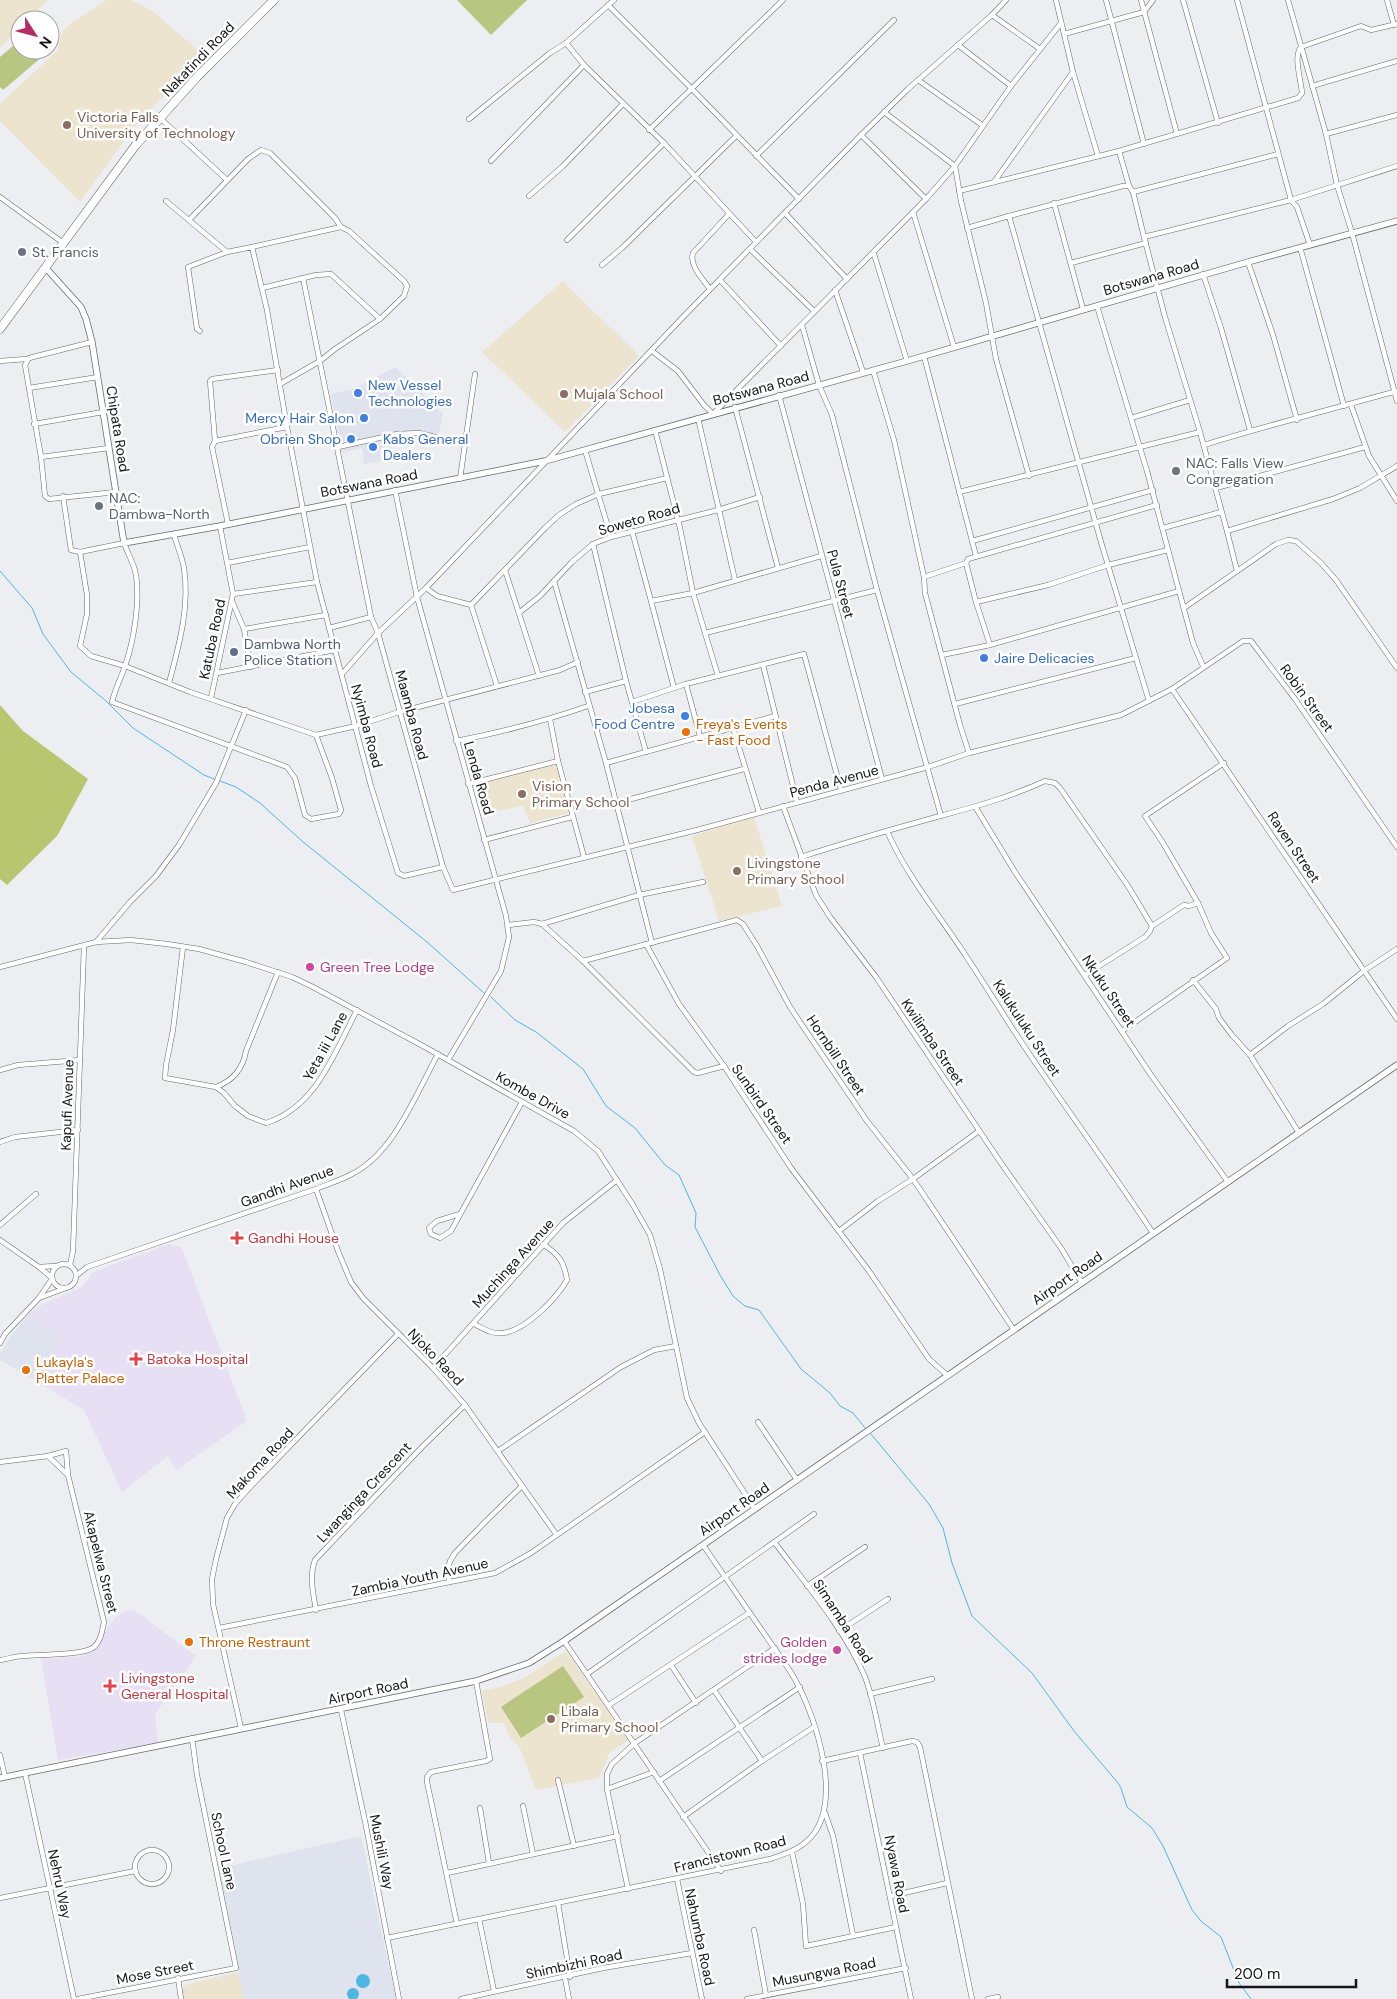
<svg xmlns="http://www.w3.org/2000/svg" width="1397" height="1999" font-family="'DM Sans',sans-serif">
  <rect width="100%" height="100%" fill="#eceef2"/>
  <g fill="#dee3ee">
    <path d="M396 367 443 414 439 433H400L402 446 380 449 381 461 364 464 362 448 341 453 331 394 353 389Z"/>
    <path d="M28 1315 61 1339 33 1379 0 1360V1354L10 1337Z"/>
    <path d="M361 1836 396 1999H244L215 1869Z"/>
  </g>
  <g fill="#ece4ce">
    <path d="M0 0H48L28 20H20V28L0 48Z"/>
    <path d="M107 0H131L151 10 204 55 133 128 80 202 0 121V104L57 51 62 32 71 23Z"/>
    <path d="M563 281 639 356 565 432 482 352Z"/>
    <path d="M552 765 558 769 569 813 530 823 523 805 486 814 475 784Z"/>
    <path d="M754 817 782 906 719 921 692 836Z"/>
    <path d="M566 1651 628 1740 610 1752 599 1778 536 1790 520 1748 509 1736 504 1723H488L482 1691 503 1686 524 1678Z"/>
    <path d="M238 1972 244 1999H183L182 1990 185 1985Z"/>
  </g>
  <g fill="#e7e0f5">
    <path d="M169 1244 182 1248 247 1421 176 1470 168 1456 122 1492 84 1410 33 1379 61 1339 28 1315 43 1304 82 1287 93 1272Z"/>
    <path d="M134 1610 196 1656 155 1714 158 1743 58 1760 41 1659 85 1656 115 1618 125 1611Z"/>
  </g>
  <g fill="#b9c682">
    <path d="M457 0H527L491 35Z"/>
    <path d="M20 40V50H36L42 57 3 90 0 87V57Z"/>
    <path d="M563 1666 584 1697 521 1738 501 1707Z"/>
  </g>
  <path fill="#b7c66f" d="M0 705 23 731 88 779 57 836 7 885 0 879Z"/>
  <g fill="#4cb7e0">
    <circle cx="363" cy="1981" r="7"/>
    <circle cx="353" cy="1994" r="6"/>
  </g>
  <g fill="none" stroke-linecap="round" stroke-linejoin="round">
    <g stroke="#4cb7e0" stroke-width="1">
      <path d="M0 571 32 608 43 634 71 672 106 701 133 728 204 775 214 779"/>
      <path d="M220 781 236 787 260 803 302 841 427 942 484 993"/>
      <path d="M491 997 515 1020 536 1032 583 1069 606 1106 635 1128 665 1165 679 1175 696 1213 695 1227 720 1275 733 1296 745 1306 759 1310 801 1369 830 1393 840 1406 853 1413 866 1429"/>
      <path d="M871 1434 929 1504 943 1528 952 1563 972 1616 1032 1673 1074 1731 1118 1783 1121 1788 1127 1807 1152 1828 1163 1846 1192 1910 1201 1921 1221 1937 1239 1983 1251 1999"/>
    </g>
    <g stroke="#66686b" stroke-width="5.5">
      <g id="minor">
        <path d="M1056 0 1073 72 1098 156"/>
        <path d="M1106 0 1144 144"/>
        <path d="M1141 0 1177 134"/>
        <path d="M1183 0 1218 123"/>
        <path d="M1237 0 1291 200 1297 207 1310 245"/>
        <path d="M1288 0 1326 134 1337 185 1352 233 1397 401"/>
        <path d="M1387 0 1394 25"/>
        <path d="M608 5 694 91 799 199"/>
        <path d="M992 15 1040 49"/>
        <path d="M1064 34 1144 12 1153 0"/>
        <path d="M566 43 584 65 664 143 756 242"/>
        <path d="M958 45 1011 86"/>
        <path d="M918 80 982 125"/>
        <path d="M1312 86 1397 61"/>
        <path d="M884 112 955 166 961 201 986 303 996 359 1029 476"/>
        <path d="M160 118 227 180"/>
        <path d="M469 119 550 53 566 43 614 0"/>
        <path d="M649 130 783 0"/>
        <path d="M1326 134 1397 115"/>
        <path d="M861 135 926 199"/>
        <path d="M1119 151 1129 186"/>
        <path d="M756 156 894 20"/>
        <path d="M491 161 584 65"/>
        <path d="M994 182 1073 72"/>
        <path d="M959 191 1119 151 1298 98 1302 93C1301 80 1293 56 1301 47L1361 26 1371 30 1397 24"/>
        <path d="M1133 192 1278 154"/>
        <path d="M529 196 562 167 623 104"/>
        <path d="M0 197 62 242"/>
        <path d="M166 201 227 252"/>
        <path d="M1054 203 1083 309"/>
        <path d="M913 212 954 347"/>
        <path d="M785 213 847 279"/>
        <path d="M1009 216 1123 186H1129L1133 192 1144 237"/>
        <path d="M190 219 248 159 261 150 270 153 335 218 341 227"/>
        <path d="M967 228 1009 216 1101 542 1149 701"/>
        <path d="M567 240 664 143"/>
        <path d="M252 247 341 227 349 231 404 281 407 286 404 296 380 319 335 349 320 361 280 384"/>
        <path d="M1300 247 1344 406"/>
        <path d="M750 249 814 311"/>
        <path d="M874 254 907 361"/>
        <path d="M1248 262 1273 335 1297 420"/>
        <path d="M1071 263 1146 243"/>
        <path d="M602 265 622 248 736 136"/>
        <path d="M1203 274 1221 328 1250 430"/>
        <path d="M303 278 371 617 378 633 443 867 453 890 697 830 928 767 969 753 1121 715 1172 689 1243 641H1251L1295 699 1397 847"/>
        <path d="M720 280 781 346"/>
        <path d="M262 288 316 275 331 274 380 319"/>
        <path d="M710 289C703 279 689 266 693 253L729 214"/>
        <path d="M835 290 863 372"/>
        <path d="M1097 306 1147 471 1193 643 1203 666"/>
        <path d="M802 325 819 385 832 415 877 590 941 816"/>
        <path d="M200 331 197 329 188 267 227 252 252 247 267 310 287 427 317 582 371 786 398 873 404 876 443 867"/>
        <path d="M92 342 29 358 25 365 41 457 45 496 49 499 116 492"/>
        <path d="M652 351 678 371 704 405 713 414 926 199 955 166 1011 86 1061 23"/>
        <path d="M924 356 976 556"/>
        <path d="M0 361 26 359"/>
        <path d="M873 370 894 440 924 577 925 593 960 725 969 753"/>
        <path d="M29 388 98 377"/>
        <path d="M779 395 882 779"/>
        <path d="M1351 405 1369 456 1397 501"/>
        <path d="M735 407 778 568"/>
        <path d="M698 418 735 580"/>
        <path d="M1131 418 1190 400"/>
        <path d="M34 424 103 412"/>
        <path d="M655 430 680 528 693 593 718 676"/>
        <path d="M1200 432 1165 317 1144 237 1291 200 1397 166"/>
        <path d="M215 441 287 427"/>
        <path d="M1204 445C1268 425 1333 409 1397 391"/>
        <path d="M338 447 397 434 419 433 464 444"/>
        <path d="M585 450 611 537"/>
        <path d="M41 457 109 448"/>
        <path d="M460 479 475 374"/>
        <path d="M1216 488 1365 447"/>
        <path d="M395 490 417 597 506 916 509 937 501 971 448 1060"/>
        <path d="M959 492 1200 432 1227 531 1333 499 1360 488 1397 466"/>
        <path d="M63 496 71 550 80 552 124 543C127 551 131 559 134 567 142 593 134 641 125 666 121 678 115 689 112 702L287 767 295 778 305 815 311 819 339 814 341 810 332 778 316 735"/>
        <path d="M228 524 212 447 215 441 210 381 212 379 278 370"/>
        <path d="M1163 528 1221 512"/>
        <path d="M632 531 651 601"/>
        <path d="M1227 531 1237 571"/>
        <path d="M972 541 1153 490"/>
        <path d="M593 544 626 681 646 752"/>
        <path d="M80 552 87 595V614L80 646 91 656 125 666 190 692 316 735 356 726 399 712 560 670 578 662"/>
        <path d="M227 563 310 547"/>
        <path d="M505 570 539 676"/>
        <path d="M924 577 966 563"/>
        <path d="M554 581 606 763 652 943"/>
        <path d="M426 588 437 596 471 605"/>
        <path d="M233 594 317 582"/>
        <path d="M232 601 244 629 251 667"/>
        <path d="M976 602 1048 585 1108 565 1168 550"/>
        <path d="M1184 608 1276 544 1288 540 1296 541 1321 563 1336 580 1397 668"/>
        <path d="M520 612 540 596 572 562 593 544 611 537 718 510 760 497"/>
        <path d="M329 628 371 617"/>
        <path d="M244 629 326 615"/>
        <path d="M705 633 877 590"/>
        <path d="M990 645 976 602 966 563 968 559 1157 505"/>
        <path d="M942 655 990 645 1179 591"/>
        <path d="M763 665 797 802"/>
        <path d="M217 673 335 650"/>
        <path d="M342 674 378 633 426 588 683 317 861 135 908 89 992 15 1006 0"/>
        <path d="M169 683C179 645 190 607 184 568 182 557 177 545 174 535"/>
        <path d="M686 684 700 736"/>
        <path d="M497 686 471 605 545 528 559 515 576 504 599 494 667 478"/>
        <path d="M674 688 651 601 693 593 821 556"/>
        <path d="M1172 689 1397 1019"/>
        <path d="M585 692 626 681"/>
        <path d="M211 698 233 594 220 526"/>
        <path d="M632 702 686 684 804 654 841 790"/>
        <path d="M955 704 1136 658"/>
        <path d="M550 719 558 761 584 857"/>
        <path d="M733 728 759 812"/>
        <path d="M456 741C502 732 545 721 588 706"/>
        <path d="M606 763 775 716"/>
        <path d="M468 784 558 761"/>
        <path d="M616 803 744 769"/>
        <path d="M783 806 816 895 830 917 876 977 1001 1163 1061 1248 1082 1283"/>
        <path d="M976 808 1015 872 1151 1075 1228 1182"/>
        <path d="M887 831C906 875 940 916 966 956 988 989 1008 1023 1030 1055 1071 1115 1113 1173 1153 1233"/>
        <path d="M484 840 572 817"/>
        <path d="M801 857C847 842 893 829 940 816 978 806 1010 797 1045 781L1055 783 1060 788 1128 886 1152 926 1150 931 1145 937 1085 975"/>
        <path d="M542 924 639 895 703 882"/>
        <path d="M508 925 534 922 542 924 583 961 694 1072 698 1073 724 1066 791 1168 869 1271 929 1359 948 1376"/>
        <path d="M1152 926 1184 905 1189 906 1198 903"/>
        <path d="M96 942 130 902 156 876 179 845 216 783 246 710"/>
        <path d="M646 944 679 1004 724 1066"/>
        <path d="M183 947 173 1030 166 1065 165 1078 216 1087 224 1093 235 1106 248 1116 266 1123C316 1107 334 1054 357 1010"/>
        <path d="M583 961 737 920 743 924 757 946 790 1007 808 1034 867 1121 913 1179 1014 1330"/>
        <path d="M0 967 96 942 131 940 167 944 199 949 246 962 292 977 313 987 423 1046 574 1131 598 1151 633 1205 650 1235 660 1269 687 1398 699 1423 755 1509"/>
        <path d="M1193 980 1216 1009 1219 1018 1232 1035 1250 1055 1299 1133"/>
        <path d="M1122 1031 1227 958 1211 933 1198 903 1163 843 1145 816 1224 763"/>
        <path d="M1250 1055 1288 1026 1323 1004 1365 970 1397 949"/>
        <path d="M0 1070 18 1065 80 1060"/>
        <path d="M216 1087C232 1081 243 1069 246 1051L278 972"/>
        <path d="M0 1142 15 1137 78 1130"/>
        <path d="M316 1189 338 1251 351 1282 363 1298 433 1368 465 1405 556 1534"/>
        <path d="M460 1214 437 1221 429 1228 431 1234 440 1238 451 1231 522 1102"/>
        <path d="M0 1225 36 1194"/>
        <path d="M839 1231 878 1201 913 1179 979 1131"/>
        <path d="M0 1240 39 1267 51 1277"/>
        <circle cx="64" cy="1276" r="12"/>
        <path d="M70 1265 73 1251 84 946"/>
        <path d="M39 1267 55 1266"/>
        <path d="M76 1276 87 1267 316 1189C328 1184 341 1180 352 1174 394 1153 416 1094 438 1054"/>
        <path d="M39 1298 66 1288"/>
        <path d="M474 1324C483 1328 492 1335 503 1333 526 1330 556 1299 567 1280 564 1261 559 1255 543 1244"/>
        <path d="M0 1343 5 1334 39 1298 52 1279"/>
        <path d="M433 1368 563 1223 617 1180"/>
        <path d="M758 1422 797 1480"/>
        <path d="M498 1451 621 1367 654 1350 676 1346"/>
        <path d="M48 1456 68 1475"/>
        <path d="M0 1462 48 1456 66 1451 68 1475 104 1622C102 1631 101 1641 94 1647 83 1656 39 1654 23 1656 16 1656 8 1659 0 1660"/>
        <path d="M775 1543C805 1583 846 1631 865 1677 874 1700 877 1725 883 1748"/>
        <path d="M449 1582 448 1569 450 1561 455 1553 486 1521 522 1486"/>
        <path d="M807 1586 865 1547"/>
        <path d="M316 1610C313 1592 309 1577 315 1560L423 1446 465 1405"/>
        <path d="M219 1628 495 1573 531 1553 705 1432"/>
        <path d="M839 1631 888 1599"/>
        <path d="M564 1641 721 1871"/>
        <path d="M671 1665 696 1703"/>
        <path d="M587 1674 814 1514"/>
        <path d="M714 1690 762 1761"/>
        <path d="M870 1694 932 1679"/>
        <path d="M609 1705 749 1613"/>
        <path d="M341 1710 366 1826 399 1999"/>
        <path d="M241 1728 213 1604 212 1579 216 1559 227 1518 235 1504 252 1485 398 1334"/>
        <path d="M860 1753 911 1999"/>
        <path d="M0 1755 5 1777"/>
        <path d="M822 1761 912 1741 917 1742 920 1747 972 1999"/>
        <path d="M25 1773 74 1999"/>
        <path d="M558 1780 574 1846"/>
        <path d="M659 1781 800 1687"/>
        <path d="M607 1789 654 1772"/>
        <path d="M523 1806 533 1854"/>
        <path d="M480 1808 489 1863"/>
        <path d="M825 1813 833 1836 853 1935"/>
        <path d="M683 1817 762 1761 814 1727"/>
        <circle cx="152" cy="1867" r="17"/>
        <path d="M792 1852 803 1904 806 1946 896 1927"/>
        <path d="M447 1873 618 1836"/>
        <path d="M677 1879 702 1999"/>
        <path d="M628 1889 607 1789V1774L612 1764 635 1743 775 1648"/>
        <path d="M891 1896 947 1883"/>
        <path d="M0 1898 135 1871"/>
        <path d="M558 1903 570 1977"/>
        <path d="M479 1919 494 1991"/>
        <path d="M457 1924 427 1782V1777L431 1772 486 1761 490 1759 476 1681"/>
        <path d="M754 1930 766 1995"/>
        <path d="M387 1938 770 1859C788 1853 804 1848 815 1832 842 1792 813 1707 790 1671L703 1545"/>
        <path d="M178 1978 181 1999"/>
        <path d="M565 1978 569 1999"/>
        <path d="M78 1999 236 1968 197 1775 192 1738"/>
        <path d="M461 1999 603 1968 692 1953"/>
        <path d="M747 1999 906 1968"/>
        <path d="M988 1999 998 1997"/>
      </g>
    </g>
    <g stroke="#66686b" stroke-width="7">
      <g id="tertiary">
        <path d="M45 267 81 307 86 319 92 342 124 543 220 526 545 461 907 361 1248 262 1397 221"/>
        <path d="M0 1778 476 1681 529 1663 564 1641 1397 1065"/>
      </g>
    </g>
    <g stroke="#66686b" stroke-width="9">
      <path id="trunk" d="M0 329 135 146 197 77 274 0"/>
    </g>
    <use href="#minor" stroke="#fff" stroke-width="4.5"/>
    <use href="#tertiary" stroke="#fff" stroke-width="5.5"/>
    <use href="#trunk" stroke="#fff" stroke-width="8"/>
  </g>
  <g fill="#8d6e63" stroke="#fff" stroke-width="2">
    <circle cx="67" cy="125" r="5"/>
    <circle cx="564" cy="394" r="5"/>
    <circle cx="522" cy="794" r="5"/>
    <circle cx="737" cy="871" r="5"/>
    <circle cx="551" cy="1719" r="5"/>
  </g>
  <g fill="#6b7280" stroke="#fff" stroke-width="2">
    <circle cx="22" cy="252" r="5"/>
    <circle cx="1176" cy="471" r="5"/>
    <circle cx="99" cy="506" r="5"/>
  </g>
  <g fill="#3f7fe0" stroke="#fff" stroke-width="2">
    <circle cx="358" cy="393" r="5"/>
    <circle cx="364" cy="418" r="5"/>
    <circle cx="351" cy="439" r="5"/>
    <circle cx="373" cy="447" r="5"/>
    <circle cx="984" cy="658" r="5"/>
    <circle cx="685" cy="716" r="5"/>
  </g>
  <circle fill="#5c6f8a" stroke="#fff" stroke-width="2" cx="234" cy="652" r="5"/>
  <g fill="#e8710a" stroke="#fff" stroke-width="2">
    <circle cx="686" cy="732" r="5"/>
    <circle cx="26" cy="1370" r="5"/>
    <circle cx="189" cy="1642" r="5"/>
  </g>
  <g fill="#d1479c" stroke="#fff" stroke-width="2">
    <circle cx="310" cy="967" r="5"/>
    <circle cx="837" cy="1650" r="5"/>
  </g>
  <g fill="#e0444e" stroke="#fff" stroke-width="2">
    <path d="M234.5 1230.5h5v5h5v5h-5v5h-5v-5h-5v-5h5z"/>
    <path d="M133.5 1351.5h5v5h5v5h-5v5h-5v-5h-5v-5h5z"/>
    <path d="M107.5 1678.5h5v5h5v5h-5v5h-5v-5h-5v-5h5z"/>
  </g>
  <g text-anchor="middle" dominant-baseline="central" stroke-width="5" stroke-linejoin="round" paint-order="stroke">
    <g font-size="14" fill="#151617" stroke="#fff">
      <text transform="translate(198 59) rotate(-46)">Nakatindi Road</text>
      <text transform="translate(1151 277) rotate(-16)">Botswana Road</text>
      <text transform="translate(761 388) rotate(-15)">Botswana Road</text>
      <text transform="translate(118 429) rotate(81)">Chipata Road</text>
      <text transform="translate(369 483) rotate(-11)">Botswana Road</text>
      <text transform="translate(639 519) rotate(-16)">Soweto Road</text>
      <text transform="translate(841 584) rotate(75)">Pula Street</text>
      <text transform="translate(212 639) rotate(-78)">Katuba Road</text>
      <text transform="translate(1307 698) rotate(54)">Robin Street</text>
      <text transform="translate(412 715) rotate(75)">Maamba Road</text>
      <text transform="translate(367 726) rotate(75)">Nyimba Road</text>
      <text transform="translate(479 778) rotate(74)">Lenda Road</text>
      <text transform="translate(834 781) rotate(-15)">Penda Avenue</text>
      <text transform="translate(1294 847) rotate(56)">Raven Street</text>
      <text transform="translate(1109 991) rotate(56)">Nkuku Street</text>
      <text transform="translate(1027 1028) rotate(57)">Kalukuluku Street</text>
      <text transform="translate(933 1042) rotate(56)">Kwilimba Street</text>
      <text transform="translate(325 1046) rotate(-61)">Yeta iii Lane</text>
      <text transform="translate(836 1055) rotate(56)">Hornbill Street</text>
      <text transform="translate(533 1095) rotate(29)">Kombe Drive</text>
      <text transform="translate(762 1104) rotate(55)">Sunbird Street</text>
      <text transform="translate(67 1105) rotate(-88)">Kapufi Avenue</text>
      <text transform="translate(287 1186) rotate(-20)">Gandhi Avenue</text>
      <text transform="translate(513 1263) rotate(-48)">Muchinga Avenue</text>
      <text transform="translate(1067 1278) rotate(-35)">Airport Road</text>
      <text transform="translate(436 1357) rotate(46)">Njoko Raod</text>
      <text transform="translate(260 1463) rotate(-47)">Makoma Road</text>
      <text transform="translate(364 1492) rotate(-47)">Lwanginga Crescent</text>
      <text transform="translate(734 1509) rotate(-35)">Airport Road</text>
      <text transform="translate(101 1562) rotate(76)">Akapelwa Street</text>
      <text transform="translate(420 1577) rotate(-12)">Zambia Youth Avenue</text>
      <text transform="translate(843 1621) rotate(57)">Simamba Road</text>
      <text transform="translate(368 1691) rotate(-12)">Airport Road</text>
      <text transform="translate(224 1851) rotate(78)">School Lane</text>
      <text transform="translate(382 1852) rotate(79)">Mushili Way</text>
      <text transform="translate(730 1854) rotate(-14)">Francistown Road</text>
      <text transform="translate(897 1874) rotate(79)">Nyawa Road</text>
      <text transform="translate(60 1884) rotate(78)">Nehru Way</text>
      <text transform="translate(700 1937) rotate(78)">Nahumba Road</text>
      <text transform="translate(574 1964) rotate(-12)">Shimbizhi Road</text>
      <text transform="translate(155 1972) rotate(-11)">Mose Street</text>
      <text transform="translate(824 1972) rotate(-11)">Musungwa Road</text>
    </g>
    <g font-size="14" fill="#785e54" stroke="#fff" text-anchor="start">
      <text x="77" y="117">Victoria Falls<tspan x="77" dy="16">University of Technology</tspan></text>
      <text x="574" y="394">Mujala School</text>
      <text x="532" y="786">Vision<tspan x="532" dy="16">Primary School</tspan></text>
      <text x="747" y="863">Livingstone<tspan x="747" dy="16">Primary School</tspan></text>
      <text x="561" y="1711">Libala<tspan x="561" dy="16">Primary School</tspan></text>
    </g>
    <g font-size="14" fill="#5b616d" stroke="#fff" text-anchor="start">
      <text x="32" y="252">St. Francis</text>
      <text x="1186" y="463">NAC: Falls View<tspan x="1186" dy="16">Congregation</tspan></text>
      <text x="109" y="498">NAC:<tspan x="109" dy="16">Dambwa-North</tspan></text>
    </g>
    <g font-size="14" fill="#366cbe" stroke="#fff" text-anchor="start">
      <text x="368" y="385">New Vessel<tspan x="368" dy="16">Technologies</tspan></text>
      <text x="354" y="418" text-anchor="end">Mercy Hair Salon</text>
      <text x="341" y="439" text-anchor="end">Obrien Shop</text>
      <text x="383" y="439">Kabs General<tspan x="383" dy="16">Dealers</tspan></text>
      <text x="994" y="658">Jaire Delicacies</text>
      <text x="675" y="708" text-anchor="end">Jobesa<tspan x="675" dy="16">Food Centre</tspan></text>
    </g>
    <g font-size="14" fill="#4e5e75" stroke="#fff" text-anchor="start">
      <text x="244" y="644">Dambwa North<tspan x="244" dy="16">Police Station</tspan></text>
    </g>
    <g font-size="14" fill="#c56008" stroke="#fff" text-anchor="start">
      <text x="696" y="724">Freya's Events<tspan x="696" dy="16">- Fast Food</tspan></text>
      <text x="36" y="1362">Lukayla's<tspan x="36" dy="16">Platter Palace</tspan></text>
      <text x="199" y="1642">Throne Restraunt</text>
    </g>
    <g font-size="14" fill="#b23c85" stroke="#fff" text-anchor="start">
      <text x="320" y="967">Green Tree Lodge</text>
      <text x="827" y="1642" text-anchor="end">Golden<tspan x="827" dy="16">strides lodge</tspan></text>
    </g>
    <g font-size="14" fill="#be3a42" stroke="#fff" text-anchor="start">
      <text x="248" y="1238">Gandhi House</text>
      <text x="147" y="1359">Batoka Hospital</text>
      <text x="121" y="1678">Livingstone<tspan x="121" dy="16">General Hospital</tspan></text>
    </g>
  </g>
  <g transform="translate(35 35) rotate(126)"><circle r="24" fill="#ffffff" stroke="#a1a2a2"/>
  <path d="M0-4L9 19L0 12L-9 19Z" fill="#b82b62"/>
  <text y="-8" font-size="14" font-weight="bold" text-anchor="middle" fill="#151617">N</text>
  </g>
  <path d="M1227 1979v8h129v-8" fill="none" stroke="#151617" stroke-width="2.5"/>
  <text x="1234" y="1979" font-size="15" fill="#151617" stroke="#ffffff" stroke-width="4" paint-order="stroke">200 m</text>
</svg>
